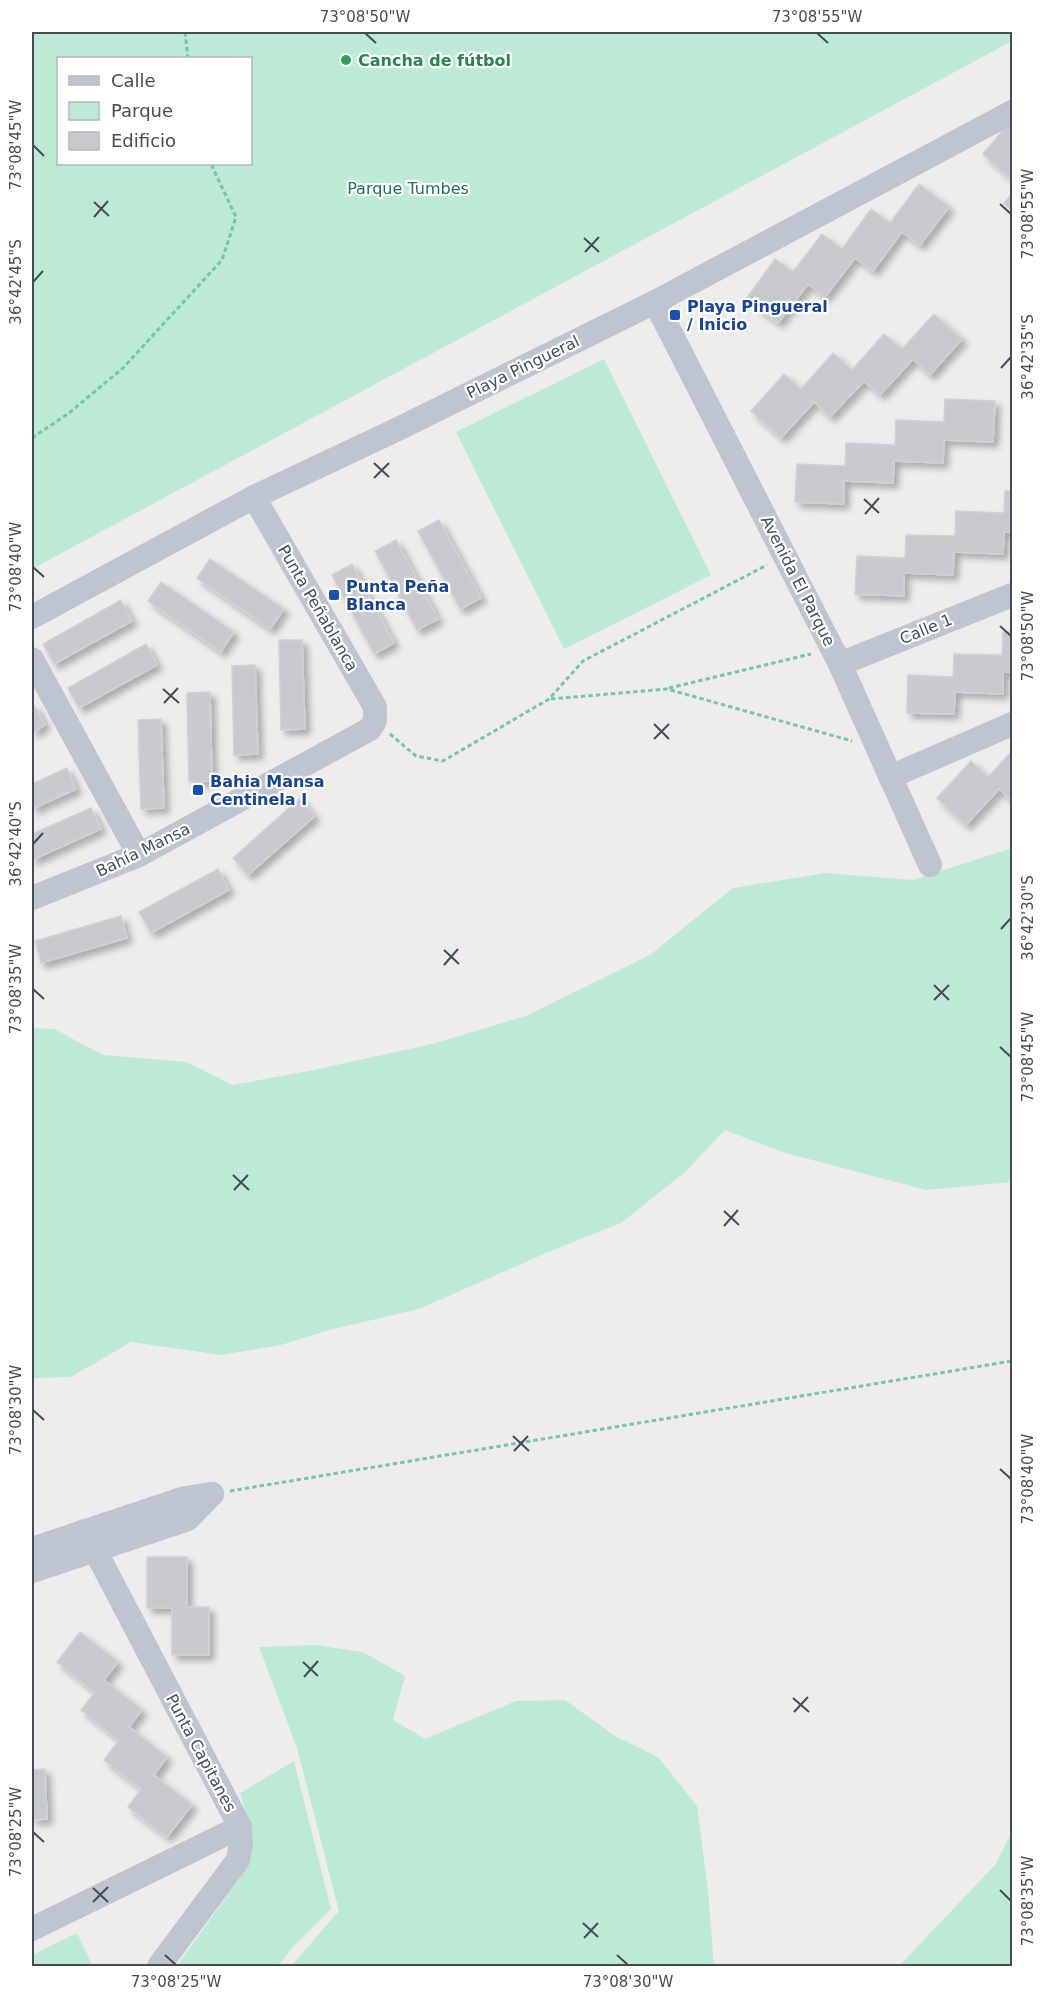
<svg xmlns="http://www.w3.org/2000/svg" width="1044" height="1998" font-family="'DejaVu Sans',sans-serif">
  <defs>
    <filter id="shadow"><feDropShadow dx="5" dy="5" stdDeviation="3" flood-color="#0004"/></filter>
  </defs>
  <rect width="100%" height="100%" fill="#eeeceb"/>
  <g fill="#bcead4" fill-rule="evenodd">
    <path d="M32 32H1012V41L32 569ZM58 58H250V164H58Z"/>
    <path d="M604 359 711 575 564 649 456 432Z"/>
    <path d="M1012 848V1182L926 1190 782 1152 725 1130 685 1172 621 1223 553 1250 419 1309 329 1330 281 1345 221 1355 131 1342 71 1377 32 1378V1028L54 1029 103 1055 187 1062 233 1085 314 1070 432 1044 526 1016 650 955 733 888 826 873 913 880Z"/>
    <path d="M315 1645 363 1652 405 1676 393 1720 425 1739 516 1701 565 1700 615 1736 658 1757 697 1806 708 1890 714 1966H291L339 1911 297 1748 259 1647Z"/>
    <path d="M294 1761 331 1909 292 1948 278 1966H177L249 1865 251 1832 240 1793Z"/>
    <path d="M1012 1831V1966H899L996 1864Z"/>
    <path d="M77 1933 93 1966H32V1955Z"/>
  </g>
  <g fill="#c9cad0" stroke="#d0d1d7" stroke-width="1.5" filter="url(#shadow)">
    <path d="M1009 123 1012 126V180L983 154Z"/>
    <path d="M919 184 949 207 920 245 902 232 873 271 855 258 825 297 808 284 778 323 746 299 775 259 793 272 822 234 842 249 871 209 890 223Z"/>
    <path d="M1012 194V210L1004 203Z"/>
    <path d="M934 314 962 339 930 375 913 359 880 395 864 381 830 417 814 402 781 438 751 411 784 374 801 389 833 353 852 370 884 334 902 349Z"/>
    <path d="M945 399 995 401 993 442 944 440 943 463 894 461 893 483 844 481V504L795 502 797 464 845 466 846 443 895 445 896 420 944 422Z"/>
    <path d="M1005 491H1012V532H1004L1003 554 954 552 953 575 904 573V596L855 594 857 556 905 558 906 535 955 536 956 511 1004 513Z"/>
    <path d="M439 520 481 598 460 609 418 531Z"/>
    <path d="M396 540 438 619 417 630 375 551Z"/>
    <path d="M210 559 284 609 270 629 197 578Z"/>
    <path d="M352 564 394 643 374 654 332 575Z"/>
    <path d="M161 582 234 632 221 652 148 601Z"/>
    <path d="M121 600 132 621 54 664 43 644Z"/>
    <path d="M1003 632H1012V672H1003V694L955 692 954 714 907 713 908 675 953 677 954 654 1002 655Z"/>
    <path d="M279 640H302L305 729 281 730Z"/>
    <path d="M146 644 157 665 79 708 68 688Z"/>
    <path d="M255 665 258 754 234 755 232 666Z"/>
    <path d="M210 692 212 781 189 782 187 693Z"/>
    <path d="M34 705 45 725 32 733V706Z"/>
    <path d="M161 719 164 808 141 809 138 720Z"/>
    <path d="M1012 751V801L999 789 966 825 937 798 971 761 988 777Z"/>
    <path d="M67 768 76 789 32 809V784Z"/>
    <path d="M300 798 315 816 248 875 233 858Z"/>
    <path d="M91 808 101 829 32 860V834Z"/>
    <path d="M218 869 229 890 151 933 139 912Z"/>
    <path d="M121 916 127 938 41 963 35 941Z"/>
    <path d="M147 1557H187V1607H209V1655H172V1608H147Z"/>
    <path d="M80 1632 118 1662 104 1680 142 1710 129 1727 167 1757 154 1775 192 1805 167 1837 128 1807 141 1789 104 1760 119 1740 81 1710 95 1692 57 1662Z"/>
    <path d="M45 1769 47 1819 32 1820V1770Z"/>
  </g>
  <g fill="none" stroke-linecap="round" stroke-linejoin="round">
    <g stroke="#77c5aa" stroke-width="3" stroke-dasharray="4.5 3" stroke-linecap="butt">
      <path d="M185 32 188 58"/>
      <path d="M32 438 69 413 123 368 222 260 236 217 211 164"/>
      <path d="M669 688 811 654"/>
      <path d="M551 699 667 689 852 741"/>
      <path d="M390 734 416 756 443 761 549 699 583 661 767 565"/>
      <path d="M230 1491 1012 1361"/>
    </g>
    <g stroke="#bfc5d0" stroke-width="24">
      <path d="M655 302 840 664 930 865"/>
      <path d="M32 617 254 497 396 430 655 302 1012 112"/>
      <path d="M32 659 139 855"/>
      <path d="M840 664 1012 595"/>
      <path d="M890 777 1012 724"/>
      <path d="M32 898 139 855 370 729 375 721V707L254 497"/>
      <path d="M85 1531 240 1827 241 1844 238 1860 159 1966"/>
      <path d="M32 1549 185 1498 212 1494"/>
      <path d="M32 1571 188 1519 212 1494"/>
      <path d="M32 1929 240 1827"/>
    </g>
  </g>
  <path fill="none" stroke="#454c57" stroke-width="2" d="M365 33 376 43M817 33 828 43M33 145 44 156M94 202 109 216M1000 204 1011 214M94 217 108 201M584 238 599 252M585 252 599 237M33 282 43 271M1001 368 1011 357M374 463 389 477M374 478 389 463M864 499 879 513M865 514 879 498M33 567 44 577M1000 626 1011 636M163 689 179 703M164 703 178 688M654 724 669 739M654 739 669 724M33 844 43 833M1001 929 1011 918M444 950 459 964M444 965 458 949M934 985 949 1000M33 989 44 999M934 1000 949 985M1000 1047 1011 1057M233 1175 249 1190M234 1190 248 1175M724 1211 739 1225M724 1226 738 1210M33 1410 44 1420M513 1436 529 1451M514 1451 528 1436M1000 1469 1011 1479M303 1662 318 1676M304 1677 318 1661M793 1698 809 1712M794 1712 808 1697M33 1832 44 1842M93 1888 108 1902M1000 1890 1011 1901M93 1902 108 1887M583 1923 598 1937M584 1938 598 1923M165 1955 176 1965M617 1955 628 1965"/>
  <circle fill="#2e9e5b" stroke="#fff" stroke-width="2" cx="346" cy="60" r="6"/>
  <g fill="#1a4fb4" stroke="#fff" stroke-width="2">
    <rect x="669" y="309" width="12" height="12" rx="3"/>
    <rect x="328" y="589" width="12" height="12" rx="3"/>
    <rect x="192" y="784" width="12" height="12" rx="3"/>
  </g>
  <g text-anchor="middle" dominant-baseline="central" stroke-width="4.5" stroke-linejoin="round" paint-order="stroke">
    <g font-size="16" font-weight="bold" fill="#27864d" stroke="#fff" text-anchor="start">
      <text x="358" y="60">Cancha de fútbol</text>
    </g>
    <g font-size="16" fill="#1d7154" stroke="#fff">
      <text x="408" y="188">Parque Tumbes</text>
    </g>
    <g font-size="16" font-weight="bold" fill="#164399" stroke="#fff" text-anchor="start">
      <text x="687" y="306">Playa Pingueral<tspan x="687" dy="18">/ Inicio</tspan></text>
      <text x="346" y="586">Punta Peña<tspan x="346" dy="18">Blanca</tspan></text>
      <text x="210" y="781">Bahia Mansa<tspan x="210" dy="18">Centinela I</tspan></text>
    </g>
    <g font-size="16" fill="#454c57" stroke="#fff">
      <text transform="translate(523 367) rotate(-26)">Playa Pingueral</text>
      <text transform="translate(798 581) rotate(63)">Avenida El Parque</text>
      <text transform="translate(318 608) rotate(60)">Punta Peñablanca</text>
      <text transform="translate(926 629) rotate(-22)">Calle 1</text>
      <text transform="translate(143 850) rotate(-26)">Bahía Mansa</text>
      <text transform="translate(201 1753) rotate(62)">Punta Capitanes</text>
    </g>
  </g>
  <rect width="1044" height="1998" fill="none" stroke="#ffffff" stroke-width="66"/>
  <rect x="57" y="57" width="195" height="108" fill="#ffffff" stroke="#b5b7bc" stroke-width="1.5"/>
  <rect x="69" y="76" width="30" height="9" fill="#bfc5d0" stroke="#b5b7bc" stroke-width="1.5"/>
  <text x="111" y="87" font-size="18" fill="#454c57">Calle</text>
  <rect x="69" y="102" width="30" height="18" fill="#bcead4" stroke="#b5b7bc" stroke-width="1.5"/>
  <text x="111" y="117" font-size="18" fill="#454c57">Parque</text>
  <rect x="69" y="132" width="30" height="18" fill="#c9cad0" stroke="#b5b7bc" stroke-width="1.5"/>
  <text x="111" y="147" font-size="18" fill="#454c57">Edificio</text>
  <rect x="33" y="33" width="978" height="1932" fill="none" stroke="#454c57" stroke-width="2"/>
  <g font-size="15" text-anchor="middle" fill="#454c57">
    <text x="365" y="22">73°08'50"W</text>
    <text x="817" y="22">73°08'55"W</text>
    <text transform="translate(16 145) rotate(-90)" y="5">73°08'45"W</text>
    <text transform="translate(1028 214) rotate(-90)" y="5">73°08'55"W</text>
    <text transform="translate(16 282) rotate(-90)" y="5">36°42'45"S</text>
    <text transform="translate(1028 357) rotate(-90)" y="5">36°42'35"S</text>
    <text transform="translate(16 567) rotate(-90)" y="5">73°08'40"W</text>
    <text transform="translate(1028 636) rotate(-90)" y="5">73°08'50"W</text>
    <text transform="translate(16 844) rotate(-90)" y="5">36°42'40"S</text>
    <text transform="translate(1028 918) rotate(-90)" y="5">36°42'30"S</text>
    <text transform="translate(16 989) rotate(-90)" y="5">73°08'35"W</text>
    <text transform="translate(1028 1057) rotate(-90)" y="5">73°08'45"W</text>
    <text transform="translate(16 1410) rotate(-90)" y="5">73°08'30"W</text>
    <text transform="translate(1028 1479) rotate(-90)" y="5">73°08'40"W</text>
    <text transform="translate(16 1832) rotate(-90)" y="5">73°08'25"W</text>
    <text transform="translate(1028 1901) rotate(-90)" y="5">73°08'35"W</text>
    <text x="176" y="1987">73°08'25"W</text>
    <text x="628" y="1987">73°08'30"W</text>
  </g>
</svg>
